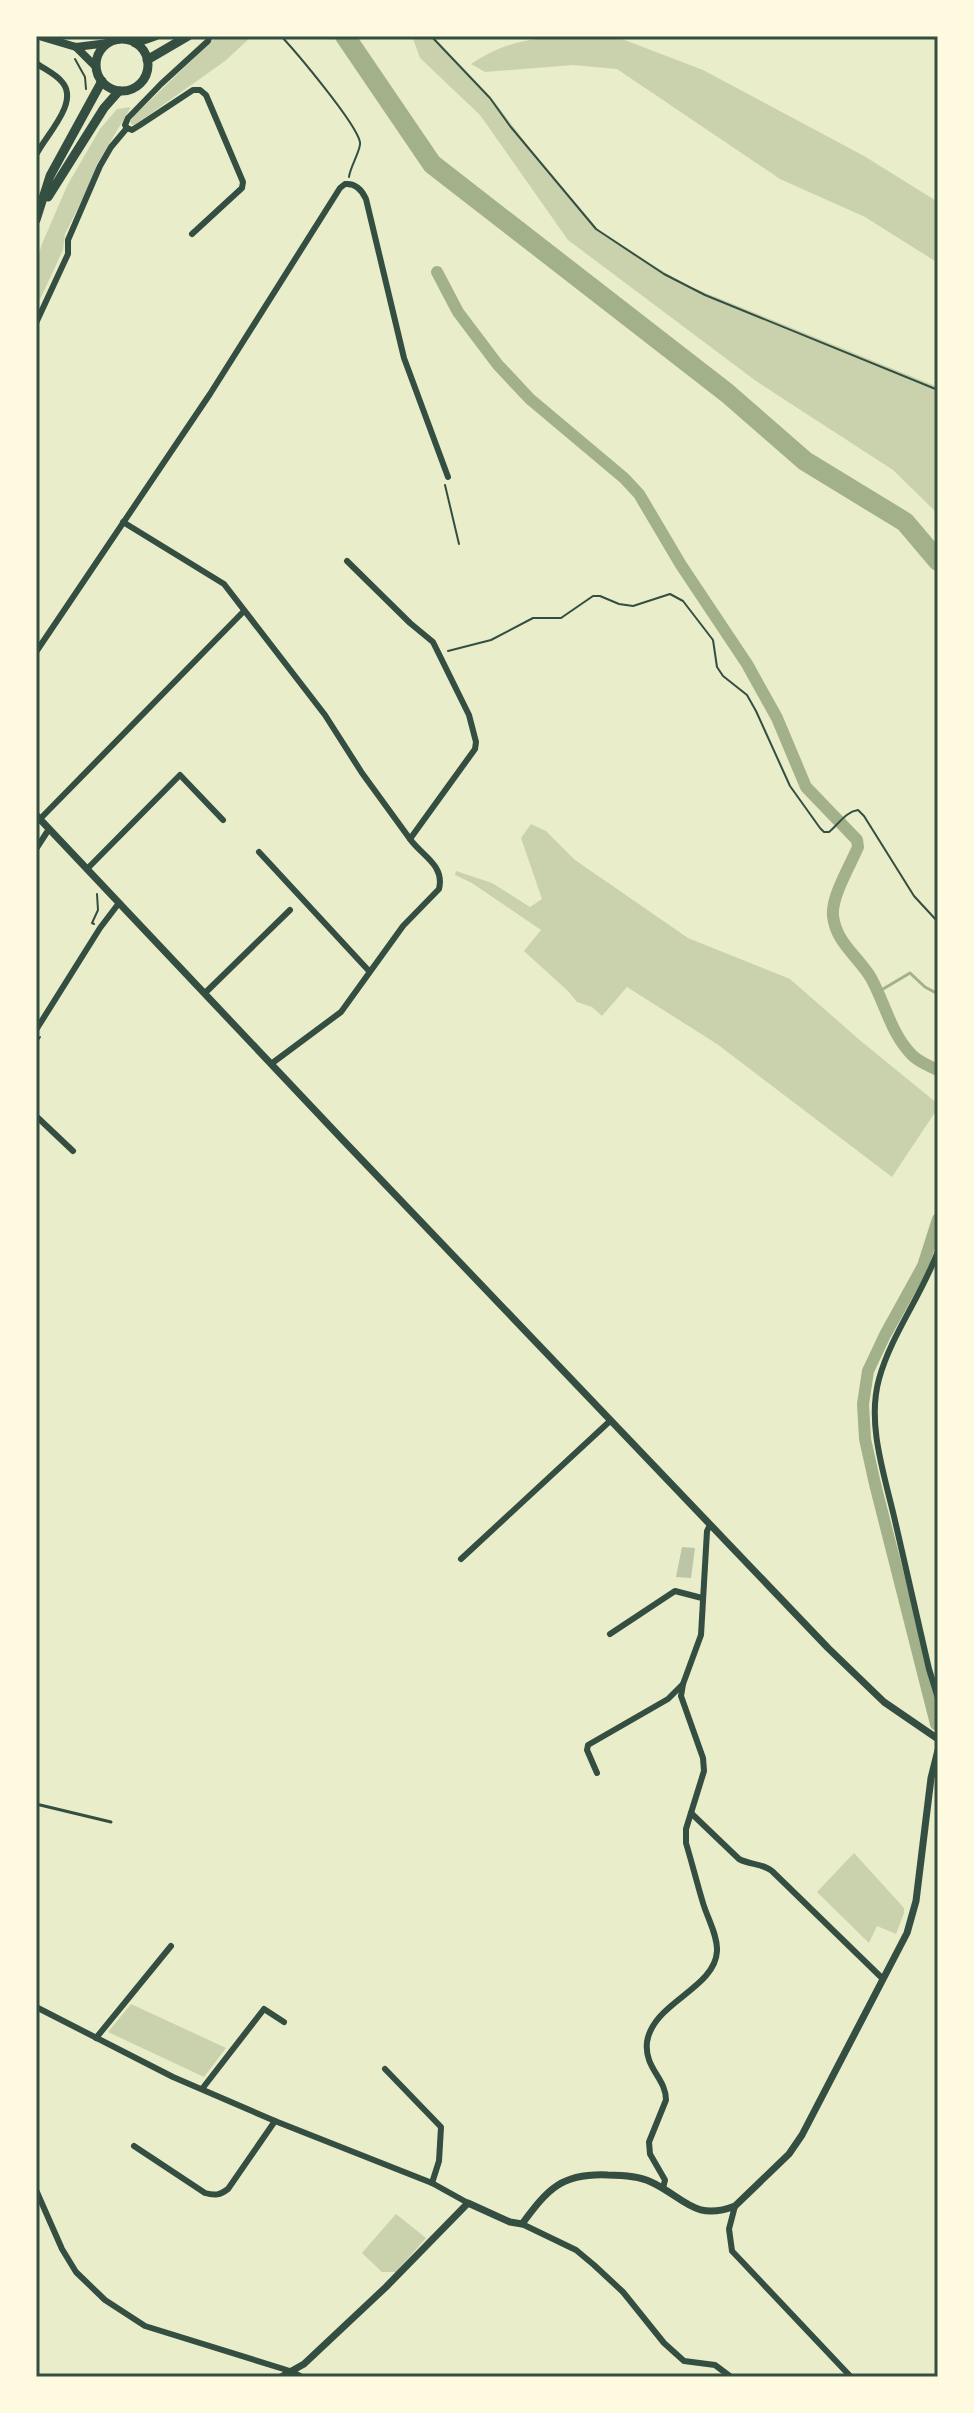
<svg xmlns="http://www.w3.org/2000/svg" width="974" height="2413" font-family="Jost,sans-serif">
  <rect width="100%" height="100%" fill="#e9edc9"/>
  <g fill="#cad2ad">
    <path d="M217 36H252L225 61 136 124 132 125 130 122 134 116Z"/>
    <path d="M412 36H433L493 100 541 163 603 235 686 285 938 387V514L893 470 756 381 568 240 480 115 420 58Z"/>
    <path d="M573 36 622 39 703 70 864 156 938 202V263L865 217 780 179 617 69 573 65 485 72 471 64C508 40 530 39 573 36Z"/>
    <path d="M131 107 97 164 91 182 65 234 63 250 36 308V262L42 244 67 186 100 129 117 109Z"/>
    <path d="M531 824 546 831 575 860 688 938 790 979 862 1042 938 1104V1108L892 1177 717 1044 627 987 602 1016 592 1007 577 1002 569 992 524 951 541 930 472 883 455 875 456 871 492 883 530 907 542 899 521 838Z"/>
    <path d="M854 1853 904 1908V1913L896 1934 877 1926 869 1943 817 1892Z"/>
    <path d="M131 2004 226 2048 204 2077 108 2032Z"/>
    <path d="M396 2214 426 2238 396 2272H382L362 2253Z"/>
  </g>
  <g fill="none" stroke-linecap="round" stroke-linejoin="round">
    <path stroke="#a3b18a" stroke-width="3" d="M878 992 910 973 925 987 938 994"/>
    <g stroke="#a3b18a" stroke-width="12">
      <path d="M437 272 458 312 498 365 530 399 624 478 639 494 681 565 747 664 777 718 806 787 857 840 858 847C850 866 831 897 833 916 836 943 859 957 871 978 885 1003 891 1034 912 1055 919 1062 929 1066 938 1070"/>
      <path d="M936 1724 875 1484 865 1439 863 1404 868 1371 885 1335 923 1266 938 1219"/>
    </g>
    <path stroke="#a3b18a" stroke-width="20" d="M345 36 432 164 727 393 805 461 905 522 938 561"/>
  </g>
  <path fill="#bcc5a7" d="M682 1547 695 1548 691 1578 676 1577Z"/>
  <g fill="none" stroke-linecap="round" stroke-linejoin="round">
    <g stroke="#344e41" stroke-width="2">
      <path d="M281 36C296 52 356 123 360 142 362 148 350 167 349 177"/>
      <path d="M431 36 490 98 510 126 596 229 664 274 705 295 938 390"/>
      <path d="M75 59 85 77 86 89"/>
      <path d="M445 485 459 544"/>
      <path d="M448 651 491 640 533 618H561L593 596H600L619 604 633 606 670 594 683 601 713 640 717 667 723 676 747 695 756 711 790 786 820 828 824 832H829C839 824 845 812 858 810L864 816 914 896 938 922"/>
      <path d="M94 924 92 923 98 910 97 894"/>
      <path d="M36 1043 40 1037"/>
    </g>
    <path stroke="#344e41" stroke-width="3" d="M36 1804 111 1822"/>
    <g stroke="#344e41" stroke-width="6">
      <path d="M36 63C44 69 56 74 62 82 80 102 46 135 36 155"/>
      <path d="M127 128 132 130 140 125 193 90H200L206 95 243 182 242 188 192 234"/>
      <path d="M36 323 68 254V240L100 166 111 147 127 128 125 125 128 118 161 84 208 41 210 36"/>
      <path d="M123 522 224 584 325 715 362 773 410 839"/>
      <path d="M36 652 210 394 340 188 345 184C355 183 362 190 366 199L404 358 448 477"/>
      <path d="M40 819 244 611"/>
      <path d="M36 849 49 829"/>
      <path d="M259 852 369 971"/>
      <path d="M87 869 180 775 223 820"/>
      <path d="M205 993 290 910"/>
      <path d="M36 1030 100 928 119 903"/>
      <path d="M271 1064 341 1012 403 926 439 889C445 865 422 856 410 839L475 749 476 742 469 715 433 642 410 623 347 561"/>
      <path d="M36 1116 73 1151"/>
      <path d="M938 1251C922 1295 891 1335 879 1379 866 1426 886 1479 896 1525 907 1573 918 1621 929 1669L938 1698"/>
      <path d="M461 1559 610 1421"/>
      <path d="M610 1634 675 1591 702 1598"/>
      <path d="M597 1773 587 1750 588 1745 668 1699 683 1684"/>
      <path d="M691 1813 739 1859C750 1865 762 1863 772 1871L883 1979"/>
      <path d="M36 2007 173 2077 275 2121 432 2183 468 2203"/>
      <path d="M96 2038 171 1946"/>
      <path d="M385 2069 441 2127 439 2161 432 2183"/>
      <path d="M202 2089 264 2009 284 2022"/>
      <path d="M134 2146 205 2193C215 2196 220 2195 228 2189L275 2121"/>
      <path d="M663 2188 665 2180 650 2154 649 2142 666 2100C666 2078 644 2068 647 2042 653 2002 715 1989 717 1951 718 1936 707 1917 703 1903 697 1883 692 1863 686 1843V1829L704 1771 703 1758 681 1696 683 1684 701 1635 707 1531 710 1525"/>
      <path d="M36 2190 62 2249 76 2272 105 2300 145 2326 290 2371 302 2377"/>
      <path d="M735 2206 729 2229 732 2251 851 2377"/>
      <path d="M522 2224 576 2250 594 2265 623 2292 664 2343 684 2361 715 2365 731 2377"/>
    </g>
    <g stroke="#344e41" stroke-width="7">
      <path d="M36 815 341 1138 828 1648 884 1702 938 1739"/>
      <path d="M281 2377 304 2364 386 2287 468 2203 510 2222 522 2224C548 2189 561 2173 608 2175 622 2175 638 2176 651 2182 684 2197 694 2222 735 2206L789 2154 802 2135 907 1933 916 1901 931 1778 938 1750"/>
    </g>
    <g stroke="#344e41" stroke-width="8">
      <path d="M39 36 76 47 108 43"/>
      <path d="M76 47 96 67"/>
    </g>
    <g stroke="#344e41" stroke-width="9">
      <circle cx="122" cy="65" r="26"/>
      <path d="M135 43 155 36"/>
      <path d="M147 60 188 36"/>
      <path d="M48 197 104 108 119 91"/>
      <path d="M36 220 50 176 102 81"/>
    </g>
  </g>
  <rect width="974" height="2413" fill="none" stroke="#fefae0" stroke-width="76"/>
  <rect x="38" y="38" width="898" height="2337" fill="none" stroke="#344e41" stroke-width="3"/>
</svg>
